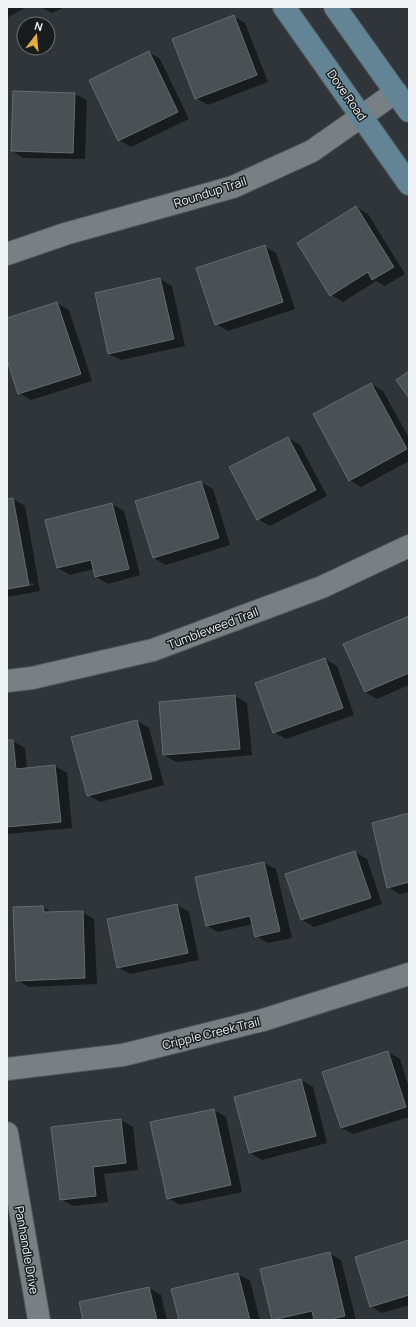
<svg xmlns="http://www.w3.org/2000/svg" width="416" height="1327" font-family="Manrope,sans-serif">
  <rect width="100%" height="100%" fill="#2f3538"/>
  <g fill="#0007">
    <path d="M7 7H26L7 18Z"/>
    <path d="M41 7H65L52 13Z"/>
    <path d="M233 16 245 23 268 82 208 105 196 98Z"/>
    <path d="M149 52 160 59 189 119 131 147 119 140Z"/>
    <path d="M75 94 87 100 85 159 24 158 12 151Z"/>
    <path d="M356 207 368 214 405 274 385 286 376 281 343 302 331 295Z"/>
    <path d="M264 246 276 253 295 309 228 331 216 324Z"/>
    <path d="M160 279 172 286 185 346 121 360 109 354Z"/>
    <path d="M57 303 69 310 92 381 31 400 19 393 7 356V319Z"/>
    <path d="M371 384 383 391 409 438V461L361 487 349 480Z"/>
    <path d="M288 438 300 445 327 496 270 526 258 519Z"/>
    <path d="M201 482 213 489 230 545 166 565 154 558 136 502Z"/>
    <path d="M13 499 25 506 40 591 7 597V590L34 585 33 583 7 588V500Z"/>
    <path d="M112 504 124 511 140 575 108 584 96 577 94 569 70 575 58 568Z"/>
    <path d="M409 617V685L377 699 365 692Z"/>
    <path d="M325 659 337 666 354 715 286 739 274 732Z"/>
    <path d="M235 696 247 703 252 755 176 762 164 755Z"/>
    <path d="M137 721 149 728 164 785 100 802 88 795Z"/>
    <path d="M7 741H13L25 748 27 769 55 766 67 773 72 828 7 834Z"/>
    <path d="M409 814V892L400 894 388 887Z"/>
    <path d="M355 852 367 859 382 904 314 927 302 920Z"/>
    <path d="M264 863 276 869 292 938 268 943 256 936 253 924 218 932 206 925Z"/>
    <path d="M177 905 189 912 199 960 130 974 118 967 108 919Z"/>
    <path d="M43 907 54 913 82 912 94 919 97 984 29 987 17 980 14 908Z"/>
    <path d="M388 1052 400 1059 409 1088V1117L353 1134 341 1128Z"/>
    <path d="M301 1080 313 1087 327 1143 262 1160 250 1153Z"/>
    <path d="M214 1110 226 1117 242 1192 180 1205 168 1198Z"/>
    <path d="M121 1120 133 1127 138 1170 104 1174 108 1202 73 1206 61 1199Z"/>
    <path d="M409 1242V1305L382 1313 370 1306Z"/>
    <path d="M329 1253 341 1260 356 1320H273L261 1269Z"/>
    <path d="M238 1274 250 1281 260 1320H180Z"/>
    <path d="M149 1288 161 1295 167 1320H84Z"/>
  </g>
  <g fill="#4a5154" stroke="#656b6f">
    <path d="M234 15 257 75 195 99 172 39Z"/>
    <path d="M149 51 178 112 118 141 89 80Z"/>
    <path d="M13 91 75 93 73 153 11 151Z"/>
    <path d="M356 206 394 267 372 280 368 272 330 296 297 243Z"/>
    <path d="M265 245 283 302 215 325 196 268Z"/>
    <path d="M160 278 174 339 108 354 95 293Z"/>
    <path d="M57 302 81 374 18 394 7 360V318Z"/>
    <path d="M409 371V398L396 380Z"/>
    <path d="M371 383 407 449 349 481 313 414Z"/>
    <path d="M288 437 316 490 257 520 229 467Z"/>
    <path d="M201 481 219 538 153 558 135 501Z"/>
    <path d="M13 498 29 585 7 589V499Z"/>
    <path d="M112 503 129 569 95 577 91 560 57 568 45 520Z"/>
    <path d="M409 616V673L365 692 343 644Z"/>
    <path d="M325 658 343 708 273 733 255 683Z"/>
    <path d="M235 695 240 749 163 755 159 702Z"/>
    <path d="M137 720 152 779 87 796 71 737Z"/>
    <path d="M7 740H13L16 769 55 765 61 822 7 827Z"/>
    <path d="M409 813V882L387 888 372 823Z"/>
    <path d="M355 851 371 898 301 920 285 874Z"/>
    <path d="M264 862 280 931 255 937 250 916 206 926 195 877Z"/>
    <path d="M177 904 188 953 117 968 107 919Z"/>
    <path d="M43 906 44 912 83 911 85 978 16 981 13 907Z"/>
    <path d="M388 1051 406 1107 341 1128 322 1072Z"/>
    <path d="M301 1079 316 1136 249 1153 234 1097Z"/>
    <path d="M214 1109 231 1185 167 1199 150 1122Z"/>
    <path d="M121 1119 126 1163 93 1167 96 1196 60 1200 51 1127Z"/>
    <path d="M409 1240V1295L370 1307 355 1257Z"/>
    <path d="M330 1252 345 1316 328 1320H314L312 1311 272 1320 260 1269Z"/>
    <path d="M238 1273 250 1320H179L171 1289Z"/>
    <path d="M149 1287 157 1320H83L79 1302Z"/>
  </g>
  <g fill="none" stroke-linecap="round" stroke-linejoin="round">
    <g stroke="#4f5457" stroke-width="24">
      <g id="street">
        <path d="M7 254 65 234 233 187 312 151 396 92"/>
        <path d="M7 681 32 678 153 650 322 587 409 546"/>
        <path d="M7 1069 123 1055 263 1020 409 974"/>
        <path d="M7 1133 39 1320"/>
      </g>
    </g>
    <g stroke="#4f5457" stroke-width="24">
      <g id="secondary">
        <path d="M284 7 409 184"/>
        <path d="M335 7 409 111"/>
      </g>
    </g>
    <use href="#street" stroke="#798084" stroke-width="22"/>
    <use href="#secondary" stroke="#638494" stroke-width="22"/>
  </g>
  <g text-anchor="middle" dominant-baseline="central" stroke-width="3" stroke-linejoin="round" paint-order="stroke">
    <g font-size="12" fill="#eff3f5" stroke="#191c1d">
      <text transform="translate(347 95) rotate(55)">Dove Road</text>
      <text transform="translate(210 192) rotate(-18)">Roundup Trail</text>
      <text transform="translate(213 628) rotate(-21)">Tumbleweed Trail</text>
      <text transform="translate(211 1033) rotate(-14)">Cripple Creek Trail</text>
      <text transform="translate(27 1250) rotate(80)">Panhandle Drive</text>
    </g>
  </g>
  <rect width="416" height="1327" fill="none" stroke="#eff3f5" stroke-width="16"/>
  <g transform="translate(36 36) rotate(16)"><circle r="19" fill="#191c1d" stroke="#6f7273"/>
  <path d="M0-3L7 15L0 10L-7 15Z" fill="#e7ac36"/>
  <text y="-6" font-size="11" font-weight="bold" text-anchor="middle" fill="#eff3f5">N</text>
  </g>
</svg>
